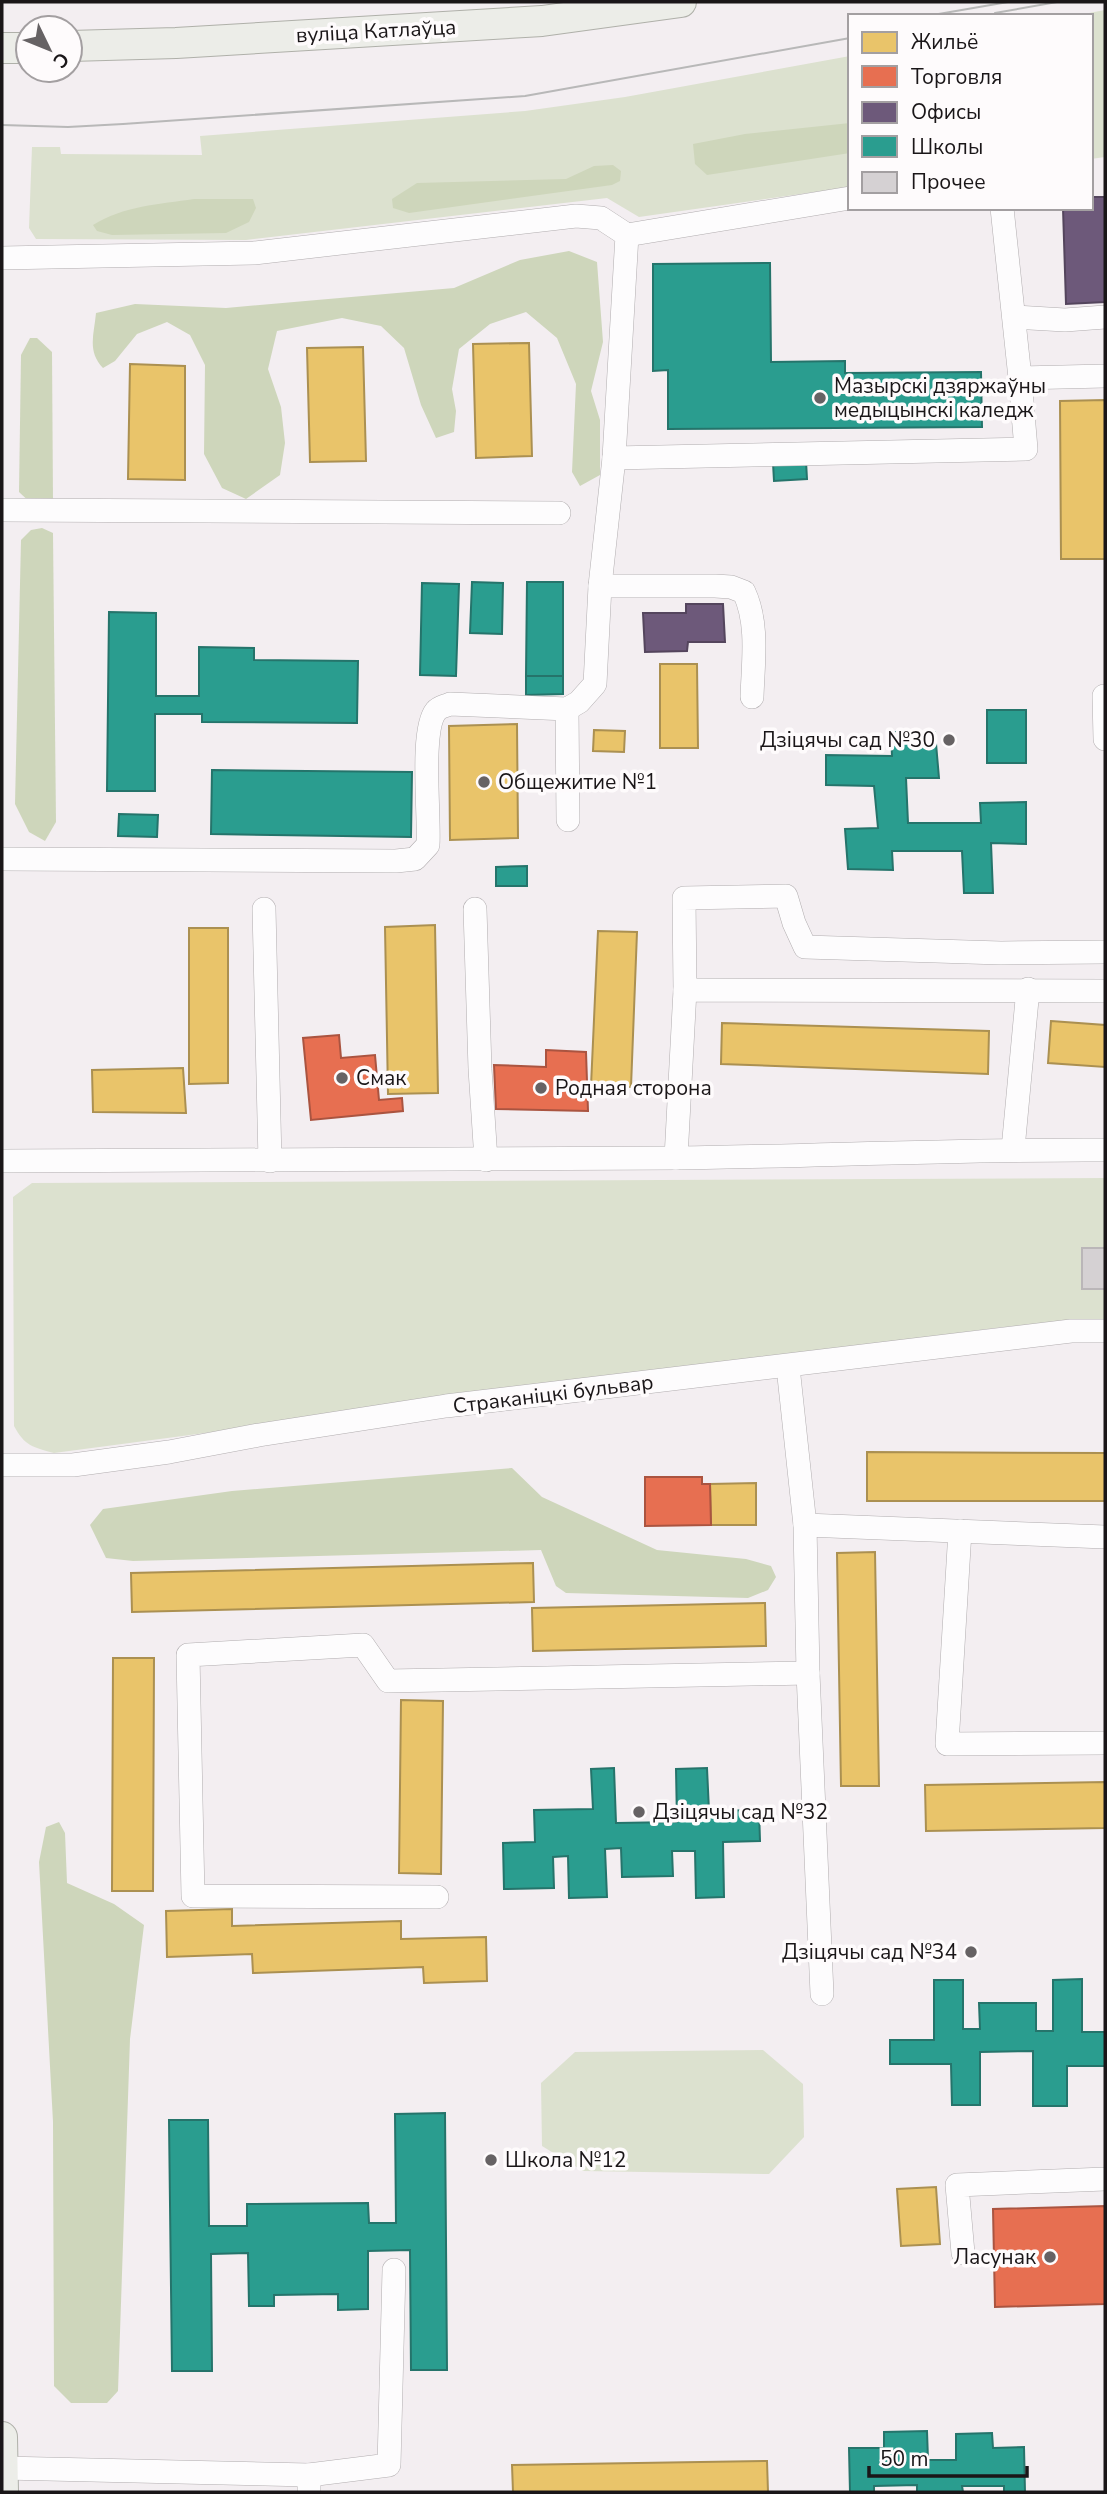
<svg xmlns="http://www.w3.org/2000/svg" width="1107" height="2494" font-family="'Nunito Sans',sans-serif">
  <rect width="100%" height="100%" fill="#f3eef1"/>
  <g fill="#dce1cf">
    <path d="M1105 10V157L1091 159V16H1073Z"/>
    <path d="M850 56V187L639 217 607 198 246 240 36 239 29 228 32 147H60L61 154 202 155 200 136 525 111 625 97Z"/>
    <path d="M1105 1178V1324L1003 1327 54 1453C32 1447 25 1446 14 1426L13 1197 32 1183Z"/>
    <path d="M763 2050 803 2084 804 2137 769 2174 583 2171 542 2146 541 2083 575 2052Z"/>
  </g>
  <g fill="#ced6bb">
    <path d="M850 123V153L707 175 695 164 693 144 745 134Z"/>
    <path d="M613 165 621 171 620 181 612 185 409 213 393 208 392 199 417 183 566 179 594 166Z"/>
    <path d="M194 199H253L256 208 249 222 226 233 112 235 97 231 93 225C123 206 160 204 194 199Z"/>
    <path d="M569 251 597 262 603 342 591 391 600 420V475L580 486 572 472 576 384 557 338 526 312 490 324 459 349 452 389 456 411 454 432 436 438 421 405 404 348 381 326 342 318 277 331 268 369 281 407 285 443 280 475 246 499 222 488 204 454 205 365 190 335 167 322 137 334 115 361 103 368C87 351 94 335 96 313L135 304 226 308 454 288 520 260Z"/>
    <path d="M30 338H37L52 352 53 501 34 506 19 492 21 355Z"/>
    <path d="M42 528 53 533 56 822 45 841 29 832 15 804 21 540 31 530Z"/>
    <path d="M512 1468 542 1497 657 1550 746 1559 771 1566 776 1577 768 1590 748 1598 566 1593 556 1586 541 1550 133 1561 106 1558 90 1525 103 1509 232 1491Z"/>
    <path d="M59 1822 65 1833 67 1883 114 1904 144 1925 130 2039 118 2391 107 2403H71L54 2386 53 2122 39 1862 46 1827Z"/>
  </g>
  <g fill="#e9c46a" stroke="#ab9051" stroke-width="2">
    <path d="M529 343 532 456 476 458 473 344Z"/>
    <path d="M363 347 366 461 310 462 307 348Z"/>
    <path d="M130 364 185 366V480L128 479Z"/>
    <path d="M1105 400V559H1061L1060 401Z"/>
    <path d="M660 664H697L698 748H660Z"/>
    <path d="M517 724 518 838 450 840 449 726Z"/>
    <path d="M594 730 625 731 624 752 593 751Z"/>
    <path d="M435 925 438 1093 388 1094 385 927Z"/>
    <path d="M189 928H228V1083L189 1084Z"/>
    <path d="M598 931 637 932 631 1087 591 1086Z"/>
    <path d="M1051 1021 1105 1025V1067L1048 1063Z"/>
    <path d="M722 1023 989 1031 988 1074 721 1064Z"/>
    <path d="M183 1068 186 1113 93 1112 92 1070Z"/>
    <path d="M867 1452 1105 1453V1501H867Z"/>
    <path d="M756 1483V1525H711L710 1484Z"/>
    <path d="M875 1552 879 1786H841L837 1553Z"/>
    <path d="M533 1563 534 1602 132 1612 131 1573Z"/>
    <path d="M765 1603 766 1646 533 1651 532 1608Z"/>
    <path d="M113 1658H154L153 1891H112Z"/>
    <path d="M401 1700 443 1701 441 1874 399 1873Z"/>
    <path d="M1105 1782V1828L926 1831 925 1785Z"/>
    <path d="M232 1909V1926L401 1921V1939L486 1937 487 1981 424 1983 423 1967 253 1973 252 1954 167 1957 166 1911Z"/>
    <path d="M936 2187 940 2244 901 2246 897 2189Z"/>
    <path d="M767 2461 768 2492H513L512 2465Z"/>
  </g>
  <g fill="#e76f51" stroke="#aa5440" stroke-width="2">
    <path d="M339 1035 341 1058 375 1055 379 1100 402 1098 403 1111 311 1120 303 1038Z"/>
    <path d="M546 1050 586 1052 588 1111 496 1109 494 1065 546 1067Z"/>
    <path d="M645 1477H702V1484H710L711 1525 645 1526Z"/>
    <path d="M1105 2206V2304L995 2307 993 2209Z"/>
  </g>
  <g fill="#6d597a" stroke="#54455d" stroke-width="2">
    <path d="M1091 197H1105V302L1066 304 1063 208H1091Z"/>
    <path d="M686 604H723L725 642H688L687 651 645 652 643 613H686Z"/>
  </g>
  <g fill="#2a9d8f" stroke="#25746b" stroke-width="2">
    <path d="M770 263 771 362 845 361V373L981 372 982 427 668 429V370L653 371V264Z"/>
    <path d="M806 461 807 479 774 481 773 463Z"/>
    <path d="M472 582 503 583 502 634 470 633Z"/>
    <path d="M527 582H563V676H526Z"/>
    <path d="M422 583 459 584 456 676 420 675Z"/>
    <path d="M109 612 156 613V696H199V647L254 648V660L358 661 357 723 202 722V714H155V791H107Z"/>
    <path d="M526 676H563V694L526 695Z"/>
    <rect x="987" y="710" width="39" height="53"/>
    <path d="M891 732H935L939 778H906L908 823H981L980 803 1026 802V844L991 843 993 893H964L962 851H892L893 870 848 869 845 829 878 828 874 786 826 785V755L892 756Z"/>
    <path d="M212 770 412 772 411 837 211 834Z"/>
    <path d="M119 814 158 815 157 837 118 836Z"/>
    <path d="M527 866V886H496V867Z"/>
    <path d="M614 1768 616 1823 677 1822 676 1769 707 1768 709 1811 759 1810 760 1841 723 1842 724 1897 696 1898 695 1851H672L673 1876 622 1877 621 1848 605 1849 607 1897 569 1898 568 1856 553 1857 554 1888 504 1889 503 1843 535 1842 534 1810 593 1809 591 1769Z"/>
    <path d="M1082 1979V2032H1105V2066H1067V2106H1033V2051L980 2052V2105H952L951 2064H890V2040H934V1980H963V2029H980L979 2003H1036V2031H1053V1980Z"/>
    <path d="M445 2113 447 2370H411L410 2250 368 2251V2309L338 2310V2294L274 2295V2306H249L248 2253 211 2254 212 2371H172L169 2120H208L209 2226H247V2204L368 2203 369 2223H396L395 2114Z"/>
    <path d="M927 2431 928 2460H956V2434L992 2433 993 2448 1024 2447 1025 2492H1004V2486H962L963 2492H917V2485L874 2486V2492H850L849 2448H884V2432Z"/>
  </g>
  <rect fill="#d5d1d3" stroke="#bab6b8" stroke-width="2" x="1082" y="1248" width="23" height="41"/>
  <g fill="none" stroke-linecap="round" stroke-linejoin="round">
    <g stroke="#b1adaf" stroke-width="24">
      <g id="minor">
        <path d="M1002 208 1020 378 1105 376"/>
        <path d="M627 235 850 198"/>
        <path d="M2 258 254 253 576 216 601 218 627 235 614 458 600 586"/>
        <path d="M1014 317 1065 320 1105 317"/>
        <path d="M614 458 1026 449 1020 378"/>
        <path d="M2 510 559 513"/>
        <path d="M1104 696 1105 739"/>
        <path d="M567 709 568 820"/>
        <path d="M2 859 396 861 415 859 428 845C430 817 420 730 436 711 439 707 446 706 450 704L567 709 579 702 595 684 600 586H715L731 587 744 592C759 624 753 663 752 697"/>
        <path d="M264 909 270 1161"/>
        <path d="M475 909 480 1069 486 1160"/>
        <path d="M685 990 684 898 786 896 794 923 805 947 1001 953 1105 952"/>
        <path d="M1013 1149 1028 989"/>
        <path d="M676 1158 685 990 1105 991"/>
        <path d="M2 1161C227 1158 453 1161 678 1158 821 1156 963 1149 1105 1150"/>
        <path d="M2 1465H73L169 1452 259 1435 446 1406 1071 1331H1105"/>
        <path d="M805 1525 1105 1537"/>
        <path d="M960 1531 947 1744 1105 1743"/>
        <path d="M808 1673 822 1994"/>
        <path d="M437 1897 193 1896 188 1655 363 1645 388 1681 808 1673 805 1525 788 1367"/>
        <path d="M963 2253 957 2185 1105 2179"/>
        <path d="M3 2468 309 2475V2492"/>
        <path d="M309 2475 389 2465 394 2270"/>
      </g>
    </g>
    <g stroke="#afb0a9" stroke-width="32">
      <g id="major">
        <path d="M70 46 176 43 542 21 681 2"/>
        <path d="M2 48H28"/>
        <path d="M2 2437 3 2492"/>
      </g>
    </g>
    <use href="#minor" stroke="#fdfcfd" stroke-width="23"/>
    <use href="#major" stroke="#ecede8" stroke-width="30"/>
    <g stroke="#b8b8b8" stroke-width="2">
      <path d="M995 13 1057 2"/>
      <path d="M927 16 1008 2"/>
      <path d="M2 125 68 127 123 124 525 96 850 38"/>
    </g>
  </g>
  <g fill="#666264" stroke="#fefbfc" stroke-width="2.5">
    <circle cx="820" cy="398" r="7"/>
    <circle cx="949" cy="740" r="7"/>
    <circle cx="484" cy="782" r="7"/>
    <circle cx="342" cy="1078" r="7"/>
    <circle cx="541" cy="1088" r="7"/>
    <circle cx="639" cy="1812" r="7"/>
    <circle cx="971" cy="1952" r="7"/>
    <circle cx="491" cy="2160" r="7"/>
    <circle cx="1050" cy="2257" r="7"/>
  </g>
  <g text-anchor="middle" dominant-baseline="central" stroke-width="7" stroke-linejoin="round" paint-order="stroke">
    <g font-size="21" fill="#1a1618" stroke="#fefbfc">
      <text transform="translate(376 31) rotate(-3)">вуліца Катлаўца</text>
      <text transform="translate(553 1394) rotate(-7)">Страканіцкі бульвар</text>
    </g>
    <g font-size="21" fill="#1a1618" stroke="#fefbfc" text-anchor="start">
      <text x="834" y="386">Мазырскі дзяржаўны<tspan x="834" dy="24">медыцынскі каледж</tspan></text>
      <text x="935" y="740" text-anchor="end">Дзіцячы сад №30</text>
      <text x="498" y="782">Общежитие №1</text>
      <text x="356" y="1078">Смак</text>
      <text x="555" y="1088">Родная сторона</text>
      <text x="653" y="1812">Дзіцячы сад №32</text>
      <text x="957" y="1952" text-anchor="end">Дзіцячы сад №34</text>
      <text x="505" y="2160">Школа №12</text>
      <text x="1036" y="2257" text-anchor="end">Ласунак</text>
    </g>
  </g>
  <rect width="1107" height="2494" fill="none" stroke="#1a1618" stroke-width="7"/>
  <rect x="848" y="14" width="245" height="196" fill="#fefbfc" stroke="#a39fa1" stroke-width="2"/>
  <rect x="862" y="32" width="35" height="21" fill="#e9c46a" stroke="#a39fa1" stroke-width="2"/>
  <text x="911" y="49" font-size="21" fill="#1a1618">Жильё</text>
  <rect x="862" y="66" width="35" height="21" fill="#e76f51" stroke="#a39fa1" stroke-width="2"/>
  <text x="911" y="84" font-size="21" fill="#1a1618">Торговля</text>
  <rect x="862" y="102" width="35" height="21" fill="#6d597a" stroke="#a39fa1" stroke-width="2"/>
  <text x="911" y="119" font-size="21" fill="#1a1618">Офисы</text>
  <rect x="862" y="136" width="35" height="21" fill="#2a9d8f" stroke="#a39fa1" stroke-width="2"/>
  <text x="911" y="154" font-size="21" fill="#1a1618">Школы</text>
  <rect x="862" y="172" width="35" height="21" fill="#d5d1d3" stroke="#a39fa1" stroke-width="2"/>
  <text x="911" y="189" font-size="21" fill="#1a1618">Прочее</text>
  <g transform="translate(49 49) rotate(133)"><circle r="33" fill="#fefbfc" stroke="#a39fa1" stroke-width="2"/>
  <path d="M0-5L12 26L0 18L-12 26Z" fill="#666264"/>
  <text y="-10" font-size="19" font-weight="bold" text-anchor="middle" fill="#1a1618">С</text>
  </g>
  <path d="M869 2466v10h158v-10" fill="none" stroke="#1a1618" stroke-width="3.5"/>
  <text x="880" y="2466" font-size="21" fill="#1a1618" stroke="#fefbfc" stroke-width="5" paint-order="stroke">50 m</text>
</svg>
